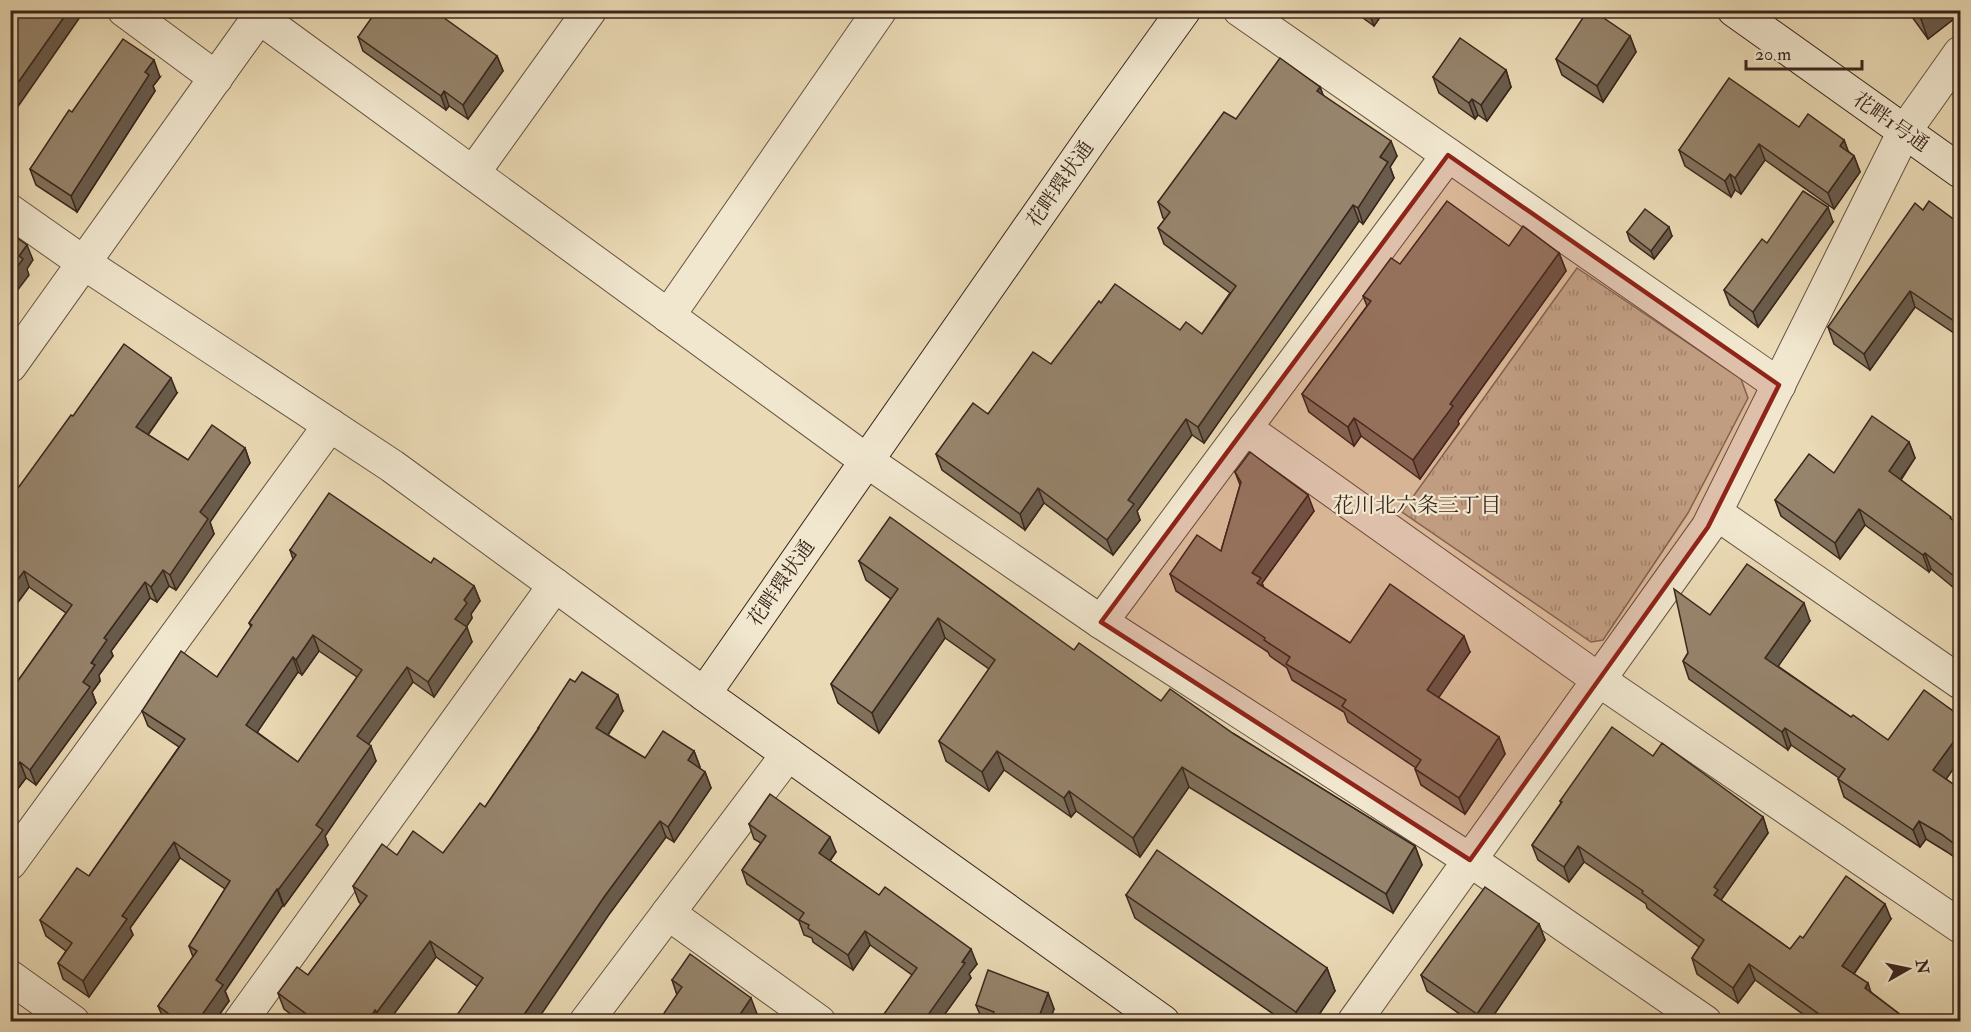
<svg xmlns="http://www.w3.org/2000/svg" width="1971" height="1032" font-family="'IM FELL Double Pica','Noto Serif JP',serif">
  <defs>
    <pattern id="grass-tufts" width="24" height="20" patternUnits="userSpaceOnUse" patternTransform="scale(1.5)"><rect width="24" height="20" fill="#ccbb9b"/><path d="M3 7l-1-3M5 7V3M7 7l1-3M15 17l-1-3M17 17v-4M19 17l1-3" fill="none" stroke="#a7987e"/></pattern>
  </defs>
  <rect width="100%" height="100%" fill="#eadab5"/>
  <filter id="stains"><feTurbulence type="fractalNoise" baseFrequency=".00333" numOctaves="4"/><feColorMatrix values="0 0 0 0 .2 0 0 0 0 .09 0 0 0 0 .02 0 0 0 .5 -.17"/></filter>
  <radialGradient id="worn" r=".72"><stop offset=".6" stop-color="#630" stop-opacity="0"/><stop offset="1" stop-color="#630" stop-opacity=".3"/></radialGradient>
  <path fill="url(#grass-tufts)" stroke="#83705c" stroke-width="1.5" d="M1577 268 1741 379 1748 398 1688 513 1603 640 1591 642 1402 512Z"/>
  <g fill="none" stroke-linecap="round" stroke-linejoin="round">
    <g stroke="#665343" stroke-width="35">
      <g id="street">
        <path d="M124 10 216 78"/>
        <path d="M1240 10 1779 385"/>
        <path d="M259 17 867 461 1101 622 1470 860 1705 1022"/>
        <path d="M473 173 590 10"/>
        <path d="M10 211 84 263 392 466 704 694"/>
        <path d="M668 316 880 10"/>
        <path d="M10 366 264 10"/>
        <path d="M1245 428 1599 680 1960 926"/>
        <path d="M1716 513 1960 682"/>
        <path d="M1101 622 1448 155"/>
        <path d="M10 863 330 425"/>
        <path d="M668 913 819 1022"/>
        <path d="M10 977 73 1022"/>
        <path d="M240 1022 555 585"/>
        <path d="M586 1022 788 754"/>
        <path d="M1354 1022 1708 527 1904 132 1960 53"/>
      </g>
    </g>
    <g stroke="#3a261d" stroke-width="35">
      <g id="secondary">
        <path d="M1734 10 1960 171"/>
        <path d="M1163 1022 704 694 1094 135 1184 10"/>
      </g>
    </g>
    <use href="#street" stroke="#f1e7cf" stroke-width="33"/>
    <use href="#secondary" stroke="#f1e7cf" stroke-width="33"/>
  </g>
  <g fill="#81725d" stroke="#3a261d" stroke-width="1.5" fill-rule="evenodd">
    <path d="M1352 10H1385L1374 26Z"/>
    <path d="M1907 10H1956L1953 12 1955 18 1928 39Z"/>
    <path d="M1630 36 1636 52 1603 102 1562 75 1556 59Z"/>
    <path d="M358 37 497 56 503 71 468 119 449 106 446 110 363 51Z"/>
    <path d="M1506 70 1511 87 1487 121 1478 115 1475 119 1439 93 1433 77Z"/>
    <path d="M160 77 153 86 155 91 77 212 36 185 30 169 72 112Z"/>
    <path d="M1320 87 1323 95 1397 156 1390 167 1394 178 1363 224 1359 221 1204 443 1192 435 1137 511 1140 520 1113 555 1044 503 1025 530 942 470 936 454 1051 364 1101 303 1180 330 1202 334 1230 293 1164 244 1158 228 1165 219 1163 218 1158 202 1236 119Z"/>
    <path d="M1799 127 1844 140 1848 151 1854 156 1860 172 1834 209 1765 160 1741 194 1735 190 1731 197 1685 166 1679 150Z"/>
    <path d="M1923 210 1960 224V337L1915 307 1870 370 1834 344 1828 327Z"/>
    <path d="M1833 222 1758 327 1730 305 1724 290 1767 243Z"/>
    <path d="M1627 232 1672 236 1654 259 1630 241Z"/>
    <path d="M1509 246 1559 253 1566 271 1458 421 1459 424 1420 479 1361 436 1354 446 1309 412 1302 394 1367 306 1363 296 1400 264Z"/>
    <path d="M177 393 148 435 188 460 245 448 250 463 210 522 214 534 176 590 169 586 157 602 150 598 111 651 113 656 99 675 100 681 92 692 96 703 36 785 26 778 10 799V681L15 685 66 613 29 587 10 613 73 416Z"/>
    <path d="M1909 442 1915 458 1901 480 1960 526V593L1931 569 1929 572 1865 525 1840 559 1781 516 1775 500 1834 473Z"/>
    <path d="M1235 472 1314 511 1262 583 1264 588 1350 643 1470 652 1438 698 1499 737 1505 754 1465 814 1421 785 1415 769 1416 768 1348 722 1344 712 1292 680 1287 668 1270 656 1268 652 1176 591 1170 574 1221 551 1240 485Z"/>
    <path d="M290 550 431 563 474 586 480 601 471 614 472 618 466 627 472 642 434 697 413 682 368 744 376 761 325 836 328 845 284 906 283 905 225 991 229 1001 214 1022H165L158 1006 193 957 189 946 225 889 180 858 130 928 133 935 89 997 63 979 58 963 66 951 46 936 40 920 89 876 179 747 148 726 142 711 217 677 251 627 249 623 293 559ZM319 651 357 677 298 762 257 732 298 672 302 675Z"/>
    <path d="M859 561 1074 650 1161 701 1234 734 1415 846 1422 865 1393 913 1189 787 1140 857 1076 811 1071 817 1004 770 989 791 946 761 939 741 989 669 945 638 879 733 838 703 831 684 891 599 866 580Z"/>
    <path d="M1710 615 1810 621 1778 666 1851 717 1888 740 1960 716V759L1946 779 1960 789V861L1947 852 1926 839 1920 847 1844 797 1838 779 1839 778 1791 745 1788 750 1689 679 1683 661 1688 653Z"/>
    <path d="M623 711 608 735 645 758 694 751 700 767 699 768 705 772 711 788 674 842 666 837 610 913 477 986 436 957 388 1022H301L284 1009 278 993 308 975 361 904 359 902 353 886 397 855 443 853 485 807 538 729V728Z"/>
    <path d="M1653 756 1763 817 1768 833 1721 900 1790 949 1803 938 1891 919 1854 974 1871 992 1910 1022H1814L1755 980 1738 1003 1697 974 1692 958 1699 947 1647 908 1646 904 1584 862 1569 882 1538 860 1532 845 1561 803 1560 801Z"/>
    <path d="M749 824 836 852 830 861 977 964 969 974 971 978 939 1022H879L912 975 870 945 853 970 813 942 812 938 804 935 799 921 747 884 742 870 761 843 754 839Z"/>
    <path d="M1126 895 1327 968 1335 991 1314 1022H1285L1135 918Z"/>
    <path d="M1539 924 1545 940 1489 1022H1471L1427 991 1421 975Z"/>
    <path d="M672 980 757 1014 677 995Z"/>
    <path d="M1048 993 1054 1009 1049 1022H983L976 1005Z"/>
  </g>
  <g fill="#695c4c" stroke="#3a261d" stroke-width="1.5">
    <path d="M69 10H78L80 17 10 118V94Z"/>
    <path d="M1368 10H1385L1374 26Z"/>
    <path d="M1931 10H1956L1953 12 1955 18 1928 39 1921 19Z"/>
    <path d="M1630 36 1636 52 1603 102 1597 86Z"/>
    <path d="M497 56 503 71 468 119 463 105Z"/>
    <path d="M154 60 160 77 153 86 155 91 77 212 71 196 145 72Z"/>
    <path d="M1506 70 1511 87 1487 121 1481 105Z"/>
    <path d="M1320 87 1326 103 1317 91Z"/>
    <path d="M444 91 449 106 446 110 441 96Z"/>
    <path d="M1472 99 1478 115 1475 119 1469 103Z"/>
    <path d="M1844 140 1850 156 1840 146Z"/>
    <path d="M1391 141 1397 156 1390 167 1394 178 1363 224 1358 208 1380 157Z"/>
    <path d="M1759 144 1765 160 1741 194 1735 178Z"/>
    <path d="M1854 156 1860 172 1834 209 1828 193Z"/>
    <path d="M1730 174 1735 190 1731 197 1725 181Z"/>
    <path d="M1353 205 1359 221 1204 443 1198 427Z"/>
    <path d="M1828 207 1833 222 1758 327 1753 312Z"/>
    <path d="M1669 227 1672 236 1654 259 1651 251Z"/>
    <path d="M27 245 33 260 27 269 29 275 10 300V277L19 256Z"/>
    <path d="M1559 253 1566 271 1458 421 1459 424 1420 479 1413 460 1450 404Z"/>
    <path d="M1910 291 1915 307 1870 370 1864 354Z"/>
    <path d="M171 378 177 393 142 443 136 427Z"/>
    <path d="M1354 418 1361 436 1354 446 1348 427Z"/>
    <path d="M1186 419 1192 435 1137 511 1140 520 1113 555 1107 540 1128 500Z"/>
    <path d="M1909 442 1915 458 1895 487 1889 471Z"/>
    <path d="M245 448 250 463 210 522 214 534 176 590 170 575 200 512Z"/>
    <path d="M1038 488 1044 503 1025 530 1020 514Z"/>
    <path d="M1308 495 1314 511 1262 583 1266 594 1263 599 1252 573Z"/>
    <path d="M1859 509 1865 525 1840 559 1835 543Z"/>
    <path d="M1925 553 1931 569 1929 572 1923 555Z"/>
    <path d="M163 570 169 586 157 602 151 587Z"/>
    <path d="M24 571 29 587 10 613V590Z"/>
    <path d="M145 582 150 598 111 651 113 656 99 675 100 681 92 692 96 703 36 785 30 770 83 682 104 638Z"/>
    <path d="M474 586 480 601 471 614 472 618 461 635 455 619 464 600Z"/>
    <path d="M1804 603 1810 621 1772 675 1765 658Z"/>
    <path d="M938 618 945 638 879 733 872 713Z"/>
    <path d="M467 627 472 642 434 697 428 682Z"/>
    <path d="M313 635 319 651 302 675 296 660Z"/>
    <path d="M1464 636 1470 652 1433 706 1427 690Z"/>
    <path d="M293 657 298 672 252 740 246 725Z"/>
    <path d="M407 667 413 682 363 752 357 736Z"/>
    <path d="M618 695 623 711 602 744 596 728Z"/>
    <path d="M1785 728 1791 745 1788 750 1782 732Z"/>
    <path d="M1960 733V759L1940 788 1933 770Z"/>
    <path d="M1499 737 1505 754 1465 814 1459 798Z"/>
    <path d="M371 746 376 761 325 836 328 845 284 906 278 890 316 825Z"/>
    <path d="M694 751 700 767 693 776 688 760Z"/>
    <path d="M997 751 1004 770 989 791 982 772Z"/>
    <path d="M20 762 26 778 10 799V776Z"/>
    <path d="M1182 767 1189 787 1140 857 1133 838Z"/>
    <path d="M705 772 711 788 674 842 668 827Z"/>
    <path d="M1069 791 1076 811 1071 817 1064 798Z"/>
    <path d="M1763 817 1768 833 1721 900 1714 895V887Z"/>
    <path d="M660 821 666 837 610 913 536 1022H519L604 897Z"/>
    <path d="M1919 821 1926 839 1920 847 1913 830Z"/>
    <path d="M830 837 836 852 824 868 819 853Z"/>
    <path d="M174 842 180 858 130 928 133 935 89 997 83 981 122 916Z"/>
    <path d="M1415 846 1422 865 1393 913 1386 894Z"/>
    <path d="M1578 846 1584 862 1569 882 1564 867Z"/>
    <path d="M277 889 283 905 225 991 229 1001 214 1022H197L216 980Z"/>
    <path d="M1885 904 1891 919 1848 982 1842 966Z"/>
    <path d="M1539 924 1545 940 1489 1022H1480L1477 1014Z"/>
    <path d="M865 931 870 945 853 970 848 955Z"/>
    <path d="M430 941 436 957 388 1022H381L377 1012Z"/>
    <path d="M971 949 977 964 969 974 971 978 939 1022H923Z"/>
    <path d="M1749 964 1755 980 1738 1003 1733 988Z"/>
    <path d="M1327 968 1335 991 1314 1022H1299L1296 1012Z"/>
    <path d="M1868 983 1873 999 1865 988Z"/>
    <path d="M1048 993 1054 1009 1049 1022H1037Z"/>
    <path d="M751 998 757 1014 752 1022H735Z"/>
    <path d="M375 1010 379 1022H367Z"/>
  </g>
  <g fill="#96846c" stroke="#3a261d" stroke-width="1.5" fill-rule="evenodd">
    <path d="M20 10H69L10 94V25Z"/>
    <path d="M377 10H433L497 56 463 105 444 91 441 96 358 37Z"/>
    <path d="M1588 10H1592L1630 36 1597 86 1556 59Z"/>
    <path d="M1915 10H1931L1921 19Z"/>
    <path d="M1460 38 1506 70 1481 105 1472 99 1469 103 1433 77Z"/>
    <path d="M123 39 154 60 145 72 149 75 71 196 30 169 69 110 72 112Z"/>
    <path d="M1280 58 1320 87 1317 91 1391 141 1380 157 1388 162 1358 208 1353 205 1198 427 1186 419 1128 500 1134 504 1107 540 1038 488 1020 514 936 454 973 403 988 414 1033 352 1051 364 1099 301 1101 303 1115 284 1180 330 1186 322 1202 334 1236 286 1158 228 1170 212 1158 202 1224 112 1236 119Z"/>
    <path d="M1729 78 1799 127 1808 114 1844 140 1840 146 1854 156 1828 193 1759 144 1735 178 1730 174 1725 181 1679 150Z"/>
    <path d="M1803 191 1828 207 1753 312 1724 290 1762 239 1767 243Z"/>
    <path d="M1447 201 1509 246 1523 226 1559 253 1450 404 1453 406 1413 460 1354 418 1348 427 1302 394 1371 301 1363 296 1391 258 1400 264Z"/>
    <path d="M1929 201 1960 224V325L1910 291 1864 354 1828 327 1915 203 1923 210Z"/>
    <path d="M1645 209 1669 227 1651 251 1627 232Z"/>
    <path d="M10 233 27 245 19 256 23 259 10 277Z"/>
    <path d="M124 344 171 378 136 427 188 460 212 425 245 448 200 512 208 519 170 575 163 570 151 587 145 582 104 638 107 640 91 663 95 665 83 682 90 687 30 770 20 762 10 776V681L15 685 72 605 24 571 10 590V499L29 473 71 415 73 416Z"/>
    <path d="M1872 416 1909 442 1889 471 1951 517 1950 518 1960 526V581L1925 553 1923 555 1859 509 1835 543 1775 500 1809 454 1834 473Z"/>
    <path d="M1250 452 1308 495 1252 573 1261 578 1257 583 1350 643 1390 584 1464 636 1427 690 1499 737 1459 798 1415 769 1421 760 1342 706 1346 700 1286 664 1290 657 1264 640 1265 638 1170 574 1197 535 1221 551 1241 482 1235 472Z"/>
    <path d="M329 493 431 563 434 558 474 586 464 600 467 603 455 619 467 627 428 682 407 667 357 736 371 746 316 825 323 830 278 890 277 889 216 980 223 985 197 1022H180L158 1006 197 951 189 946 230 881 174 842 122 916 127 919 83 981 58 963 72 943 40 920 77 868 89 876 185 739 142 711 181 651 217 677 252 625 249 623 296 555 290 550ZM313 635 362 670 298 762 246 725 293 657 296 660Z"/>
    <path d="M890 517 1074 650 1079 643 1161 701 1170 689 1234 734 1415 846 1386 894 1182 767 1133 838 1069 791 1064 798 997 751 982 772 939 741 995 660 938 618 872 713 831 684 898 589 859 561Z"/>
    <path d="M1747 564 1804 603 1765 658 1851 717 1853 715 1888 740 1924 690 1960 716V733L1933 770 1960 789V848L1941 834 1919 821 1913 830 1838 779 1845 769 1785 728 1782 732 1683 661 1688 653 1674 589 1710 615Z"/>
    <path d="M582 672 618 695 596 728 645 758 663 731 694 751 688 760 705 772 668 827 660 821 604 897 519 1022H452L483 978 430 941 377 1012 375 1010 367 1022H311L313 1019 278 993 297 967 308 975 367 896 353 886 382 844 397 855 413 831 443 853 480 803 485 807 539 728H538L570 679 575 682Z"/>
    <path d="M1612 727 1653 756 1662 743 1763 817 1714 887 1718 890 1714 895 1790 949 1800 936 1803 938 1846 876 1885 904 1842 966 1868 983 1865 988 1910 1022H1830L1749 964 1733 988 1692 958 1704 940 1642 893 1643 891 1578 846 1564 867 1532 845 1562 802 1560 801Z"/>
    <path d="M770 794 830 837 819 853 879 895 885 887 971 949 962 962 965 963 923 1022 879 1021 917 968 865 931 848 955 808 928 809 925 799 920 804 913 742 870 766 836 749 824Z"/>
    <path d="M1157 850 1327 968 1296 1012 1126 895Z"/>
    <path d="M1485 887 1539 924 1477 1014 1421 975Z"/>
    <path d="M690 954 751 998 735 1022H658L682 987 672 980Z"/>
    <path d="M988 970 1048 993 1037 1022H990L994 1012 976 1005Z"/>
    <path d="M776 1015 784 1022H774Z"/>
    <path d="M1600 1016 1608 1022H1597Z"/>
  </g>
  <path fill="#8f2418" fill-opacity="0.2" stroke="#8f2418" stroke-width="4.5" stroke-linejoin="round" d="M1448 155 1779 385 1708 527 1470 860 1101 622Z"/>
  <g text-anchor="middle" dominant-baseline="central" stroke-width="4.5" stroke-linejoin="round" paint-order="stroke">
    <g font-size="20" fill="#3a261d" stroke="#f1e7cf">
      <text transform="translate(1891 122) rotate(35)">花畔1号通</text>
      <text transform="translate(1060 184) rotate(-55)">花畔環状通</text>
      <text transform="translate(781 583) rotate(-55)">花畔環状通</text>
    </g>
    <g font-size="21" fill="#3a261d" stroke="#f1e7cf">
      <text x="1417" y="505">花川北六条三丁目</text>
    </g>
  </g>
  <rect width="1971" height="1032" fill="none" stroke="#eadab5" stroke-width="36"/>
  <rect x="12" y="12" width="1947" height="1008" fill="none" stroke="#3a261d" stroke-width="3"/>
  <rect x="18" y="18" width="1935" height="996" fill="none" stroke="#3a261d" stroke-width="1.5"/>
  <g transform="translate(1908 969) rotate(81)" stroke="#f1e7cf" stroke-width="4.5" paint-order="stroke">
  <path d="M0-4.5L10 22L0 15L-10 22Z" fill="#3a261d"/>
  <text y="-9" font-size="16" font-weight="bold" text-anchor="middle" fill="#3a261d">N</text>
  </g>
  <path d="M1746 60v9h116v-9" fill="none" stroke="#3a261d" stroke-width="3"/>
  <text x="1755" y="60" font-size="18" fill="#3a261d" stroke="#f1e7cf" stroke-width="4.5" paint-order="stroke">20 m</text>
  <rect width="100%" height="100%" filter="url(#stains)"/>
  <rect width="100%" height="100%" fill="url(#worn)"/>
</svg>
